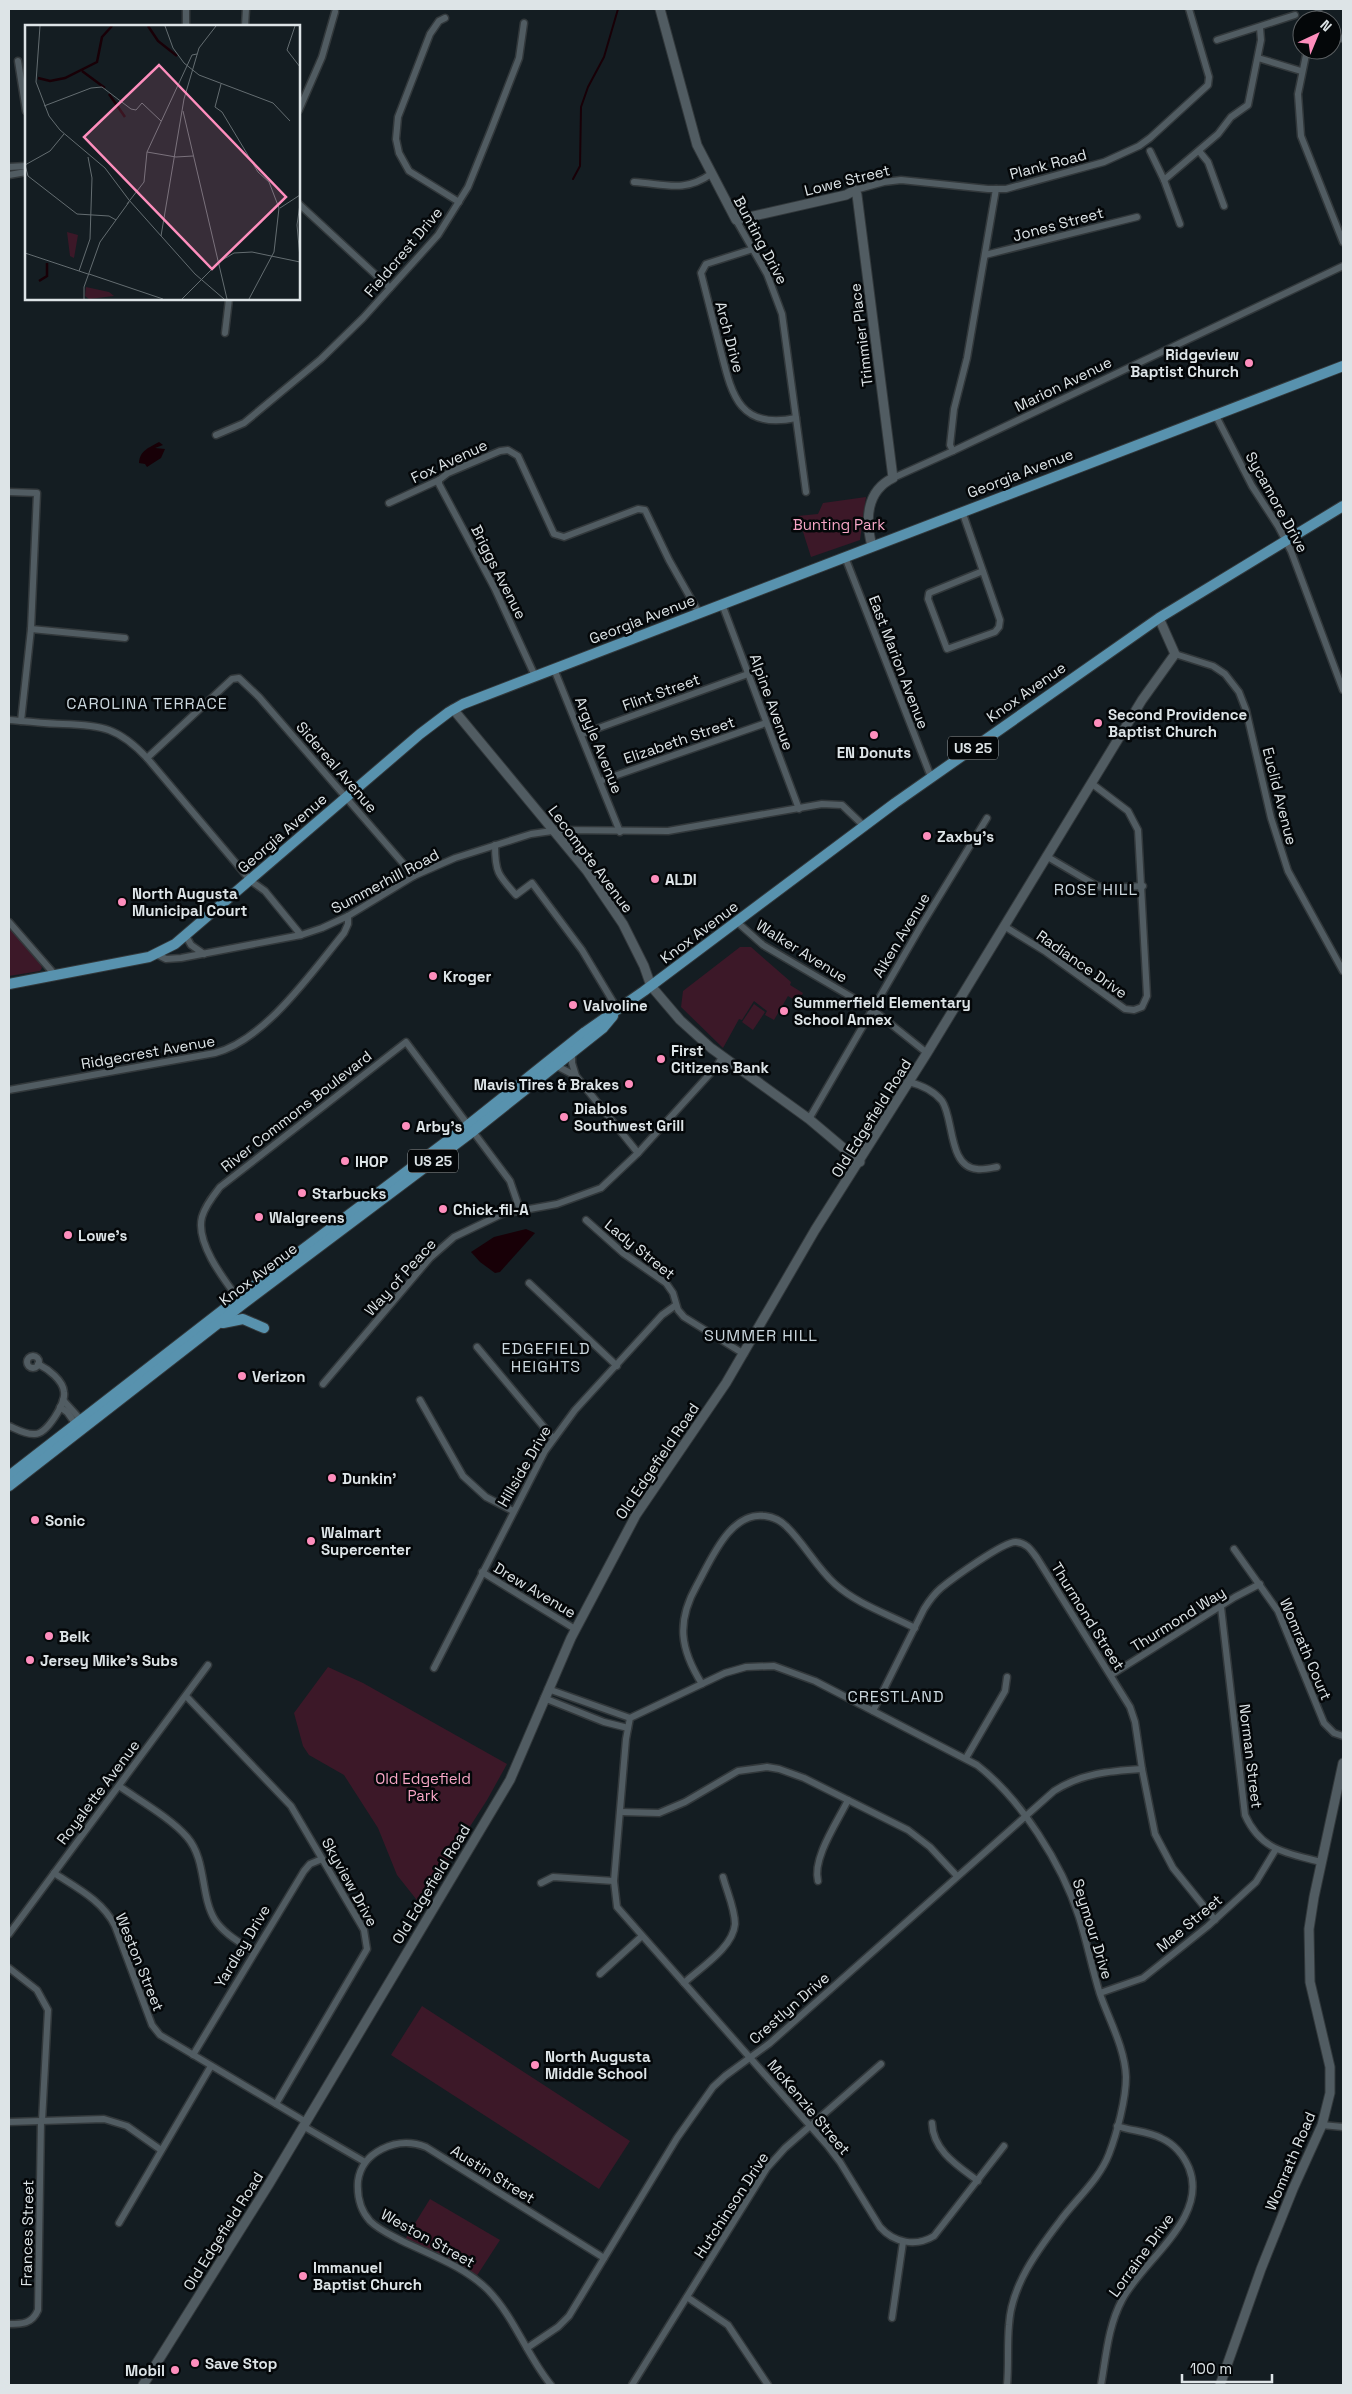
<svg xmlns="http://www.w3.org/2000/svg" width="1352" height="2394" font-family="'Space Grotesk',sans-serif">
  <rect width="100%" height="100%" fill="#141d22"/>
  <g fill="#3c1828">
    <path d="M866 497 860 540 811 557 798 516 818 514 823 503Z"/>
    <path d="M9 926 41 965 42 968 40 971 9 976Z"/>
    <path d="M740 947H751L791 982 790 985 803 993 798 1002 788 996 774 1020 765 1015 767 1011 754 1001 742 1020 739 1019 723 1048 681 1007 683 991Z"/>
    <path d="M754 1004 765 1012 753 1030 742 1022Z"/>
    <path d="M328 1667 363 1683 507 1764 487 1800 420 1904 397 1875 378 1828 344 1775 309 1755 303 1746 294 1713Z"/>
    <path d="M422 2006 630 2141 599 2189 391 2055Z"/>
    <path d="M430 2199 500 2240 476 2277 404 2241Z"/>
  </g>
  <g fill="#180007">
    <path d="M159 442 163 445 155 448 165 449 161 458 147 467 145 464 139 463C140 450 149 448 159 442Z"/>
    <path d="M526 1229 535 1233 500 1272 495 1273 480 1262 471 1252 494 1237Z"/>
  </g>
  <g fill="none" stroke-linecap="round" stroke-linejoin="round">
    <path stroke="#180007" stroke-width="2" d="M573 179 580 166 581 107 588 87 604 57 618 9"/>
    <g stroke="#32383b" stroke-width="9">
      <g id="street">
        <path d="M445 18 439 21 430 34 398 117 396 139 399 153 409 171 459 202"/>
        <path d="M1315 20 1319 9"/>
        <path d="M186 26V9"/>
        <path d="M245 26 246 9"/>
        <path d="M1217 40 1295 15"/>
        <path d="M1332 41 1343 38"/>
        <path d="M1307 50 1298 94 1301 136 1343 242"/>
        <path d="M1258 58 1301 71"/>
        <path d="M18 61 26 111"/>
        <path d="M299 110 322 57 335 12"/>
        <path d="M1150 151 1164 180 1180 224"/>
        <path d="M1199 151 1208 162 1224 206"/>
        <path d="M9 167 26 166"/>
        <path d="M9 175 26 172"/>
        <path d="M1164 180 1218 134 1231 117 1248 105 1261 40 1260 28"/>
        <path d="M634 182C665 184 684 193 711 174"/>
        <path d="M855 190 884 182 901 180 988 189H1006L1104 162 1139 146 1150 138 1208 85 1209 77 1189 9"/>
        <path d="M299 204 390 288"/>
        <path d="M736 220 767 274 782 314 806 492"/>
        <path d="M753 249 706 264 701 273C707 297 713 320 719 344 731 390 736 431 796 418"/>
        <path d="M985 255 1137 217"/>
        <path d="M225 333 229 299"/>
        <path d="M1215 414 1252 486 1278 526 1291 551 1343 690"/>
        <path d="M216 435 244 423 321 359 363 318 438 235 468 187 491 130 519 58 524 23"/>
        <path d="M953 451 950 445 954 409 967 358 996 189"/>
        <path d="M893 478 953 451 1343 266"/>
        <path d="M439 480V484L495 589 535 676"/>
        <path d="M9 492 37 493 31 629 21 721"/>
        <path d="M389 503 439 480 448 473 500 451 508 450 518 456 554 534 564 537 638 509 645 510 669 560 699 613"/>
        <path d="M962 511 1000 620 999 627 995 632 947 649 928 599 929 593 983 571"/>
        <path d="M845 557 931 777"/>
        <path d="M722 604 799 809"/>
        <path d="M31 629 125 638"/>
        <path d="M1175 654 1213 666 1225 674 1239 692 1246 710 1271 818 1288 871 1343 971"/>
        <path d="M554 669 620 832"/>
        <path d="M9 720C27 721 45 724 63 724 102 725 119 728 147 758L251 881 265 891 301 935"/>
        <path d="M582 734 748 674"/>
        <path d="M147 758 232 679 239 678 259 697 414 876"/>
        <path d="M600 781 766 723"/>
        <path d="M495 845C495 872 498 875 516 895L532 883 582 950 618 1010"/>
        <path d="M1046 856 1097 886 1109 888 1143 886"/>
        <path d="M9 922 56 976"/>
        <path d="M737 922 763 945 872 1009 927 1053"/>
        <path d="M1004 926 1046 952 1125 1009 1134 1010 1142 1007 1147 996 1138 830 1128 811 1091 783"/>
        <path d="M186 936 191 945 204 954"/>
        <path d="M156 954 166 959 181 958 301 935 322 928 348 916 414 876 455 858 531 834 559 830 668 831 822 804 842 805 865 827"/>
        <path d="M572 1052V1063L576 1076 638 1153"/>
        <path d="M555 1065 576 1076"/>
        <path d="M909 1082C921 1085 934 1091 942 1101 954 1118 948 1167 977 1169 983 1170 991 1168 997 1167"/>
        <path d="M9 1090 215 1053C265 1040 312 972 344 933L348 924V916"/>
        <path d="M809 1119 921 926 987 818"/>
        <path d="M586 1220 623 1253 666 1283 673 1293 678 1310 684 1317 744 1354"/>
        <path d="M529 1283 617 1366"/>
        <path d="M240 1301C225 1281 195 1243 202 1217 205 1206 213 1196 220 1187L406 1042 510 1181 520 1210"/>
        <path d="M477 1347 553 1438"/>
        <circle cx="33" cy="1362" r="6"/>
        <path d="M323 1384 430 1258 454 1237 502 1214 557 1204 601 1188 638 1153 717 1066 722 1057"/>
        <path d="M63 1400 82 1421"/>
        <path d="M420 1400 463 1476 486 1497 513 1511"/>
        <path d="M60 1407 67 1412 77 1426"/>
        <path d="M9 1426C16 1429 26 1435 35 1434 47 1434 66 1403 64 1392 63 1380 48 1369 38 1364"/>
        <path d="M1234 1549 1278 1611 1324 1723 1334 1733 1343 1736"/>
        <path d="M482 1572 575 1629"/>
        <path d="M1221 1607 1245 1815C1261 1851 1287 1853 1321 1862"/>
        <path d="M434 1668 545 1451 575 1410 662 1315 676 1305"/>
        <path d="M1111 1675 1235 1597 1260 1584"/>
        <path d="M702 1684C680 1649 676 1622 697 1585 711 1560 730 1511 765 1516 773 1517 780 1520 786 1526 804 1543 816 1567 835 1584 857 1604 888 1614 915 1628"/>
        <path d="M548 1689 630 1718"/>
        <path d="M186 1696 291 1806 364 1930 367 1949 276 2104"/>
        <path d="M544 1698 604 1722 628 1728"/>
        <path d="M873 1711 924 1609C929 1601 934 1594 941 1588 952 1579 1004 1541 1016 1542 1027 1543 1031 1550 1037 1558L1130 1707 1135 1722 1142 1769 1155 1834 1173 1868 1215 1920"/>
        <path d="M966 1758 1005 1691 1007 1677"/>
        <path d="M119 1786C139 1800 172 1819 187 1837 207 1860 200 1896 215 1920 224 1934 241 1943 254 1952"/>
        <path d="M621 1812 659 1813 685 1802 738 1771 767 1767 779 1769 804 1778 908 1830 930 1847 957 1876"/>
        <path d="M54 1873C77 1888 103 1901 115 1926L152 2025 160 2035 306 2122"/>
        <path d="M818 1881C812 1858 838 1821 848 1800"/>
        <path d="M541 1883 553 1877 614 1881"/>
        <path d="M9 1934 208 1665"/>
        <path d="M9 1968 37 1990 48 2010 42 2121"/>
        <path d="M600 1974 642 1936"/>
        <path d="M684 1983C700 1968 733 1948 735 1924 735 1909 727 1892 723 1877"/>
        <path d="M1100 1993 1143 1978 1208 1926 1256 1882 1276 1849"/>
        <path d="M193 2055 304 1871 310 1864 322 1859"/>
        <path d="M9 2122 104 2119 127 2126 161 2150"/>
        <path d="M932 2123C933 2151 958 2166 978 2181"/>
        <path d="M1322 2125 1343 2127"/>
        <path d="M303 2126 365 2162"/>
        <path d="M1004 2146 934 2236C916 2247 894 2243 880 2227L840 2162 827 2145 617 1907 614 1881 626 1739 630 1718 725 1673 746 1667 774 1666 815 1681 977 1765C1021 1799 1062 1864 1079 1917 1087 1942 1092 1969 1100 1994 1109 2020 1125 2048 1126 2077 1126 2099 1117 2133 1109 2154 1099 2180 1076 2199 1060 2221 1037 2251 1011 2286 1009 2325 1007 2345 1009 2365 1007 2385"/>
        <path d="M119 2223 211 2066"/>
        <path d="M687 2297 728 2325 768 2385"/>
        <path d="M892 2318 903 2242"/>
        <path d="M9 2324C22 2324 32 2324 38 2310L41 2121"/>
        <path d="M527 2348 558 2327 569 2316 677 2138 713 2087 725 2076 770 2043 1054 1791C1082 1773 1110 1771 1142 1769"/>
        <path d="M551 2385C527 2356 515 2318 488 2290 465 2267 431 2255 402 2241 391 2235 379 2230 370 2221 360 2210 357 2195 358 2181 360 2166 368 2156 382 2149 396 2142 411 2141 426 2147L604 2258"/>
        <path d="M632 2385 767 2168 785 2148 881 2064"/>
        <path d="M1101 2385C1106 2357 1108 2326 1122 2300 1143 2260 1209 2218 1189 2168 1183 2154 1174 2144 1161 2138 1148 2131 1131 2131 1117 2126"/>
      </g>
    </g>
    <g stroke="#32383b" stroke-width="11">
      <g id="secondary">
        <path d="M660 9 697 145 736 220 846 195 855 190 857 195 893 478C866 491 865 520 872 546"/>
        <path d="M453 709 587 871 623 924 644 966 651 986 680 1020 711 1048 809 1119 860 1162"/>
        <path d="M143 2385 269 2184 510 1780 571 1638 636 1515 726 1383 815 1230 927 1053 1142 700 1175 654 1159 618"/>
        <path d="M1220 2385 1261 2269 1293 2189 1322 2125 1330 2093V2067L1310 1982 1309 1929 1314 1897 1343 1763"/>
      </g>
    </g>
    <g stroke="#32383b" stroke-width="12">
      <g id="primary">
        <path d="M9 984 149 957 175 944 420 734 449 712 463 704 1343 366"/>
        <path d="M223 1323 243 1319 264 1328"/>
        <path d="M9 1476 250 1289 467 1126 585 1032 644 991 895 803 1159 618 1343 506"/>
        <path d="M9 1486 243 1304 472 1132 603 1028 613 1016"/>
      </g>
    </g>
    <use href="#street" stroke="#515c62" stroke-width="6"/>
    <use href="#secondary" stroke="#515c62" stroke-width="9"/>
    <use href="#primary" stroke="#5892ae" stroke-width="10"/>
  </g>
  <g fill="#fe8ebd" stroke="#040709" stroke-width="2">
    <circle cx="1249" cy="363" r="5"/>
    <circle cx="1098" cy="723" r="5"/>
    <circle cx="874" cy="735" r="5"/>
    <circle cx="927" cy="836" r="5"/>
    <circle cx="655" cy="879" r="5"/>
    <circle cx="122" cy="902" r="5"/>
    <circle cx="433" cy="976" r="5"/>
    <circle cx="573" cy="1005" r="5"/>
    <circle cx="784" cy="1011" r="5"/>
    <circle cx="661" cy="1059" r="5"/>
    <circle cx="629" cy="1084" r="5"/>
    <circle cx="564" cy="1117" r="5"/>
    <circle cx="406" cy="1126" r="5"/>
    <circle cx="345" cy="1161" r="5"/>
    <circle cx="302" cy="1193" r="5"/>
    <circle cx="443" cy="1209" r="5"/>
    <circle cx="259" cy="1217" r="5"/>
    <circle cx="68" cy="1235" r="5"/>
    <circle cx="242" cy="1376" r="5"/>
    <circle cx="332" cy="1478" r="5"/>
    <circle cx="35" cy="1520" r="5"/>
    <circle cx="311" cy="1541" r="5"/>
    <circle cx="49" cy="1636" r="5"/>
    <circle cx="30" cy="1660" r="5"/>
    <circle cx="535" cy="2065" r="5"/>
    <circle cx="303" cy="2276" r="5"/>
    <circle cx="195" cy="2363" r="5"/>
    <circle cx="175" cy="2370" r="5"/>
  </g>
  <g text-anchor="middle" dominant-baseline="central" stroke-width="5" stroke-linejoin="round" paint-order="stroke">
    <g fill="#040709" stroke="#9ca2a4" stroke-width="1">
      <rect x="948" y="736.5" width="50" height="23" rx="4"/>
      <rect x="408" y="1149.5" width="50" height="23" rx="4"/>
    </g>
    <g font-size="14" font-weight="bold" fill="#dde4e7">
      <text x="973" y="748">US 25</text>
      <text x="433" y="1161">US 25</text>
    </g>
    <g font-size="15" fill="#dde4e7" stroke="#040709">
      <text transform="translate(1048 164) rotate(-15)">Plank Road</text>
      <text transform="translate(847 180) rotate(-14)">Lowe Street</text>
      <text transform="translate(1058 224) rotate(-15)">Jones Street</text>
      <text transform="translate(761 240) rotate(62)">Bunting Drive</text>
      <text transform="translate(403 252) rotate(-50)">Fieldcrest Drive</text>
      <text transform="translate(861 335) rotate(-97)">Trimmier Place</text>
      <text transform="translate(730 337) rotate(75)">Arch Drive</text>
      <text transform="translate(1063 384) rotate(-26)">Marion Avenue</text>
      <text transform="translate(449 461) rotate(-25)">Fox Avenue</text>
      <text transform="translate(1020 473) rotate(-21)">Georgia Avenue</text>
      <text transform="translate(1277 502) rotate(61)">Sycamore Drive</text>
      <text transform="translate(499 572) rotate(63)">Briggs Avenue</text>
      <text transform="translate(642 619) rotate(-21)">Georgia Avenue</text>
      <text transform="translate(899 662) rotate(69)">East Marion Avenue</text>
      <text transform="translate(661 692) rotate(-20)">Flint Street</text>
      <text transform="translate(1026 692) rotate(-35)">Knox Avenue</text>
      <text transform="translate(772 702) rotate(70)">Alpine Avenue</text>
      <text transform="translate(679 740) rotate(-19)">Elizabeth Street</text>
      <text transform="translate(599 745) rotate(68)">Argyle Avenue</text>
      <text transform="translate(337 767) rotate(49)">Sidereal Avenue</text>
      <text transform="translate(1280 796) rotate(76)">Euclid Avenue</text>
      <text transform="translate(282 833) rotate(-41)">Georgia Avenue</text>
      <text transform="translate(591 859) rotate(53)">Lecompte Avenue</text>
      <text transform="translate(385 881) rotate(-28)">Summerhill Road</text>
      <text transform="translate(699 932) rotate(-37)">Knox Avenue</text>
      <text transform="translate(901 935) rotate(-59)">Aiken Avenue</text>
      <text transform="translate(802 951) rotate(32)">Walker Avenue</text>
      <text transform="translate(1082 964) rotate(35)">Radiance Drive</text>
      <text transform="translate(148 1052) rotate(-10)">Ridgecrest Avenue</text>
      <text transform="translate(296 1111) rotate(-38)">River Commons Boulevard</text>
      <text transform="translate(871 1118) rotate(-58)">Old Edgefield Road</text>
      <text transform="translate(640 1249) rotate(39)">Lady Street</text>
      <text transform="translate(258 1274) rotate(-37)">Knox Avenue</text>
      <text transform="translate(400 1277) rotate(-48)">Way of Peace</text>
      <text transform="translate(657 1461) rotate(-56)">Old Edgefield Road</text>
      <text transform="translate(524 1466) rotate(-60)">Hillside Drive</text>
      <text transform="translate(535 1590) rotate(31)">Drew Avenue</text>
      <text transform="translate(1088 1616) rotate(58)">Thurmond Street</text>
      <text transform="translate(1178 1619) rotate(-32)">Thurmond Way</text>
      <text transform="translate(1306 1649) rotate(67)">Womrath Court</text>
      <text transform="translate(1251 1756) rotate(83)">Norman Street</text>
      <text transform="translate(98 1792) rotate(-53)">Royalette Avenue</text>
      <text transform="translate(350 1882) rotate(61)">Skyview Drive</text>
      <text transform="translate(431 1884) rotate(-59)">Old Edgefield Road</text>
      <text transform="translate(1189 1923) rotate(-40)">Mae Street</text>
      <text transform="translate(1093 1929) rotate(73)">Seymour Drive</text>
      <text transform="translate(242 1946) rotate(-59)">Yardley Drive</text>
      <text transform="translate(140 1962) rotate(68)">Weston Street</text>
      <text transform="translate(789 2008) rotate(-41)">Crestlyn Drive</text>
      <text transform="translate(809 2107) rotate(50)">McKenzie Street</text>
      <text transform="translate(1290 2161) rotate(-67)">Womrath Road</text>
      <text transform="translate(493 2174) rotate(32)">Austin Street</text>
      <text transform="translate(731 2205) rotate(-57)">Hutchinson Drive</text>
      <text transform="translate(223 2231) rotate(-58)">Old Edgefield Road</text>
      <text transform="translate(27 2233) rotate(-89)">Frances Street</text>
      <text transform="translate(428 2238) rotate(29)">Weston Street</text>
      <text transform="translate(1141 2255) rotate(-54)">Lorraine Drive</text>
    </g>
    <g font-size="15" font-weight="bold" fill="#dde4e7" stroke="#040709" text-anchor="start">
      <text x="1239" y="354" text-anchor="end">Ridgeview<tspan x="1239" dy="17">Baptist Church</tspan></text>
      <text x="1108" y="714">Second Providence<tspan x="1108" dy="17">Baptist Church</tspan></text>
      <text x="874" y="752" text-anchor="middle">EN Donuts</text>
      <text x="937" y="836">Zaxby's</text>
      <text x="665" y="879">ALDI</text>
      <text x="132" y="893">North Augusta<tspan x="132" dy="17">Municipal Court</tspan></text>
      <text x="443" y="976">Kroger</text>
      <text x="794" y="1002">Summerfield Elementary<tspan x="794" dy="17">School Annex</tspan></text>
      <text x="583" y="1005">Valvoline</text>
      <text x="671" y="1050">First<tspan x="671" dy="17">Citizens Bank</tspan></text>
      <text x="619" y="1084" text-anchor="end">Mavis Tires &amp; Brakes</text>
      <text x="574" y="1108">Diablos<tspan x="574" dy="17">Southwest Grill</tspan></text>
      <text x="416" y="1126">Arby's</text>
      <text x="355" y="1161">IHOP</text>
      <text x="312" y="1193">Starbucks</text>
      <text x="453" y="1209">Chick-fil-A</text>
      <text x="269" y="1217">Walgreens</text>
      <text x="78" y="1235">Lowe's</text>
      <text x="252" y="1376">Verizon</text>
      <text x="342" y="1478">Dunkin'</text>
      <text x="45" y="1520">Sonic</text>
      <text x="321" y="1532">Walmart<tspan x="321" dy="17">Supercenter</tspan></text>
      <text x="59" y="1636">Belk</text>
      <text x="40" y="1660">Jersey Mike's Subs</text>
      <text x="545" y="2056">North Augusta<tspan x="545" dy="17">Middle School</tspan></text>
      <text x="313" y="2267">Immanuel<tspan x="313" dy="17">Baptist Church</tspan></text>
      <text x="205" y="2363">Save Stop</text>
      <text x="165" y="2370" text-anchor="end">Mobil</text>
    </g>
    <g font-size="15" fill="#f7a6c6" stroke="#040709">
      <text x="839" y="524">Bunting Park</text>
      <text x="423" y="1778">Old Edgefield<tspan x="423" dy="17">Park</tspan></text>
    </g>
    <g font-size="16" letter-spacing="1" fill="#cbd7de" stroke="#040709">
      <text x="147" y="703">CAROLINA TERRACE</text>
      <text x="1096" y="889">ROSE HILL</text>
      <text x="761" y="1335">SUMMER HILL</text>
      <text x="546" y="1348">EDGEFIELD<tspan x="546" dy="18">HEIGHTS</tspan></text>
      <text x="896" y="1696">CRESTLAND</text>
    </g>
  </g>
  <g transform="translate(25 25)">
    <rect width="275" height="275" fill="#141d22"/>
    <path d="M42 207 53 210 49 233 45 231ZM61 262 84 267 89 271 64 274 60 271Z" fill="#3c1828"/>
    <path fill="none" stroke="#180007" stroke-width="2.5" d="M123 1 133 16 152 31M57 46 80 63M13 53 25 56 40 53 72 37 77 12 87 1M84 69 100 92M14 256 22 251V238"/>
    <path fill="none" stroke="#646d71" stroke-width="1" d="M15 1 11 57 24 91 35 105 80 143 104 175 170 249 199 274M140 1 148 23 159 38 174 50 248 78 265 96M270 1 262 25 275 42M196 59 190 82 197 87 233 147 244 157 254 183 249 227 224 274M19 81 66 63 77 62 106 84 111 85 117 78 136 96M158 86 202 274M39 109 25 126 0 140 3 151 52 189 84 191 91 195M122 127 151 132 168 131M102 179 119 157 122 127 167 30 172 29M275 179 272 200 275 233M255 183 275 170M136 211 159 74 174 23 191 1M0 228 63 249M54 246 65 214 67 153 63 132M64 249 138 274M59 274V262L75 217 104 177M157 274 194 237 209 228 227 227 275 237"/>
    <path fill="#fe8ebd" fill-opacity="0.15" stroke="#fe8ebd" stroke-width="2.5" d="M134 40 261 172 187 244 59 112Z"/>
    <rect width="275" height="275" fill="none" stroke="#dde4e7" stroke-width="2.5"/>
  </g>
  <rect width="1352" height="2394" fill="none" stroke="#dde4e7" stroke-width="20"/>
  <g transform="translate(1317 35) rotate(44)"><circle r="24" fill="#040709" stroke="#5b5f62"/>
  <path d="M0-4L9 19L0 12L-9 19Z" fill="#fe8ebd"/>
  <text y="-8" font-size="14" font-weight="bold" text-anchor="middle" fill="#dde4e7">N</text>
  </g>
  <path d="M1182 2374v8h90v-8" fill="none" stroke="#dde4e7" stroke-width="2.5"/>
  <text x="1190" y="2374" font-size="15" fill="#dde4e7" stroke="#040709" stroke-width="4" paint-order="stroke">100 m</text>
</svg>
